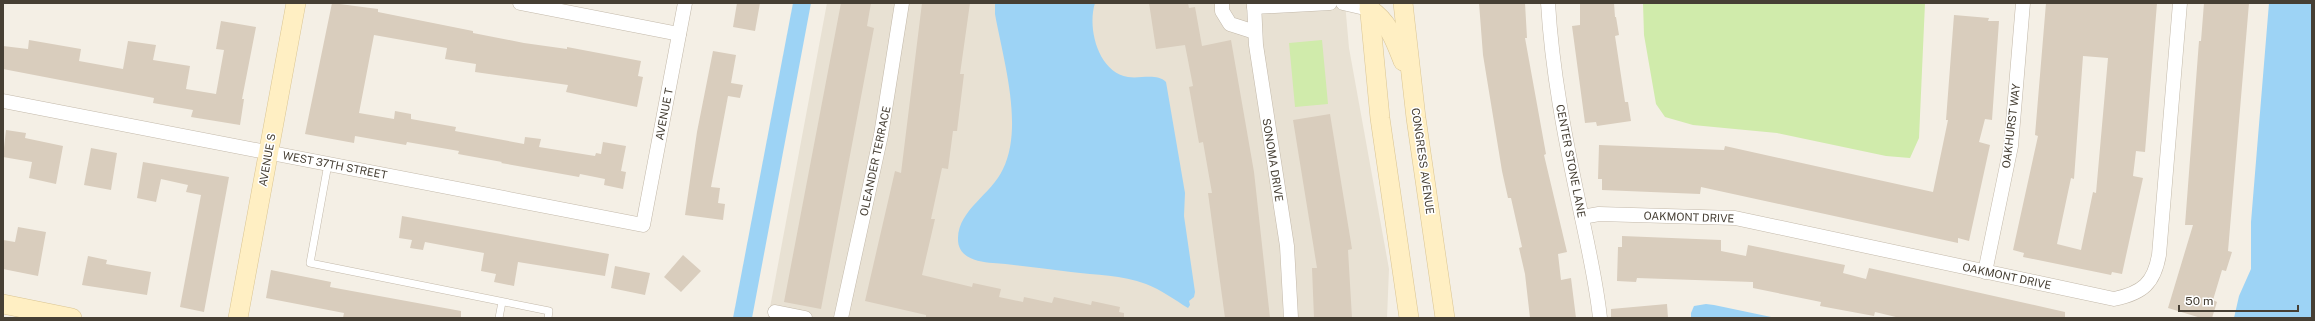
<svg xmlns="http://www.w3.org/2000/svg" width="2315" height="321" font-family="'Public Sans',sans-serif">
  <rect width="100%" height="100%" fill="#f4efe5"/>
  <path fill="#e8e1d3" d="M827 3H1345L1349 48 1389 269 1387 318H768Z"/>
  <g fill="#d0ebab">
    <path d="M1643 3H1925L1919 138 1910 158 1886 156 1777 133 1693 125 1665 117 1656 104 1644 35Z"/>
    <path d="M1322 40 1328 104 1295 107 1289 43Z"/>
  </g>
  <g fill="#9dd3f5">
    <path d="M793 3H811L752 318H733Z"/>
    <path d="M995 3H1095C1087 28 1098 72 1128 77 1140 79 1157 73 1166 82L1185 193 1184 216 1195 292 1194 297 1189 301 1190 305 1188 308C1175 300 1160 289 1146 284 1122 275 1096 275 1071 272 1045 269 1019 265 993 263 978 262 957 258 958 238 959 209 991 195 1003 169 1024 126 1003 59 995 14Z"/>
    <path d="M2269 3H2312V318H2234L2239 296 2251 269V222Z"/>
    <path d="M1706 304 1714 305 1776 318H1691V313L1694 306Z"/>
  </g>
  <g fill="#d9cdbd" fill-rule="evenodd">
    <path d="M332 3 378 9V12L473 31V33L524 43 567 49V47L641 61 638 76 643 77 637 107 566 92 568 85 475 72 476 64 445 59 447 48 374 35 359 113 394 119 395 111 411 114V119L456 127 455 131 524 144 525 137 541 139 539 147 595 156 596 153 601 154 603 142 626 146 621 171 626 172 623 189 604 185 605 179 580 174 579 177 501 163 502 162 458 154 459 151 407 142 406 145 355 136 354 143 305 134Z"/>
    <path d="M737 3H760L755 31 733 27Z"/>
    <path d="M841 3H871L867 26 874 28 821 309 784 302Z"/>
    <path d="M922 3H970L960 74H964L957 131H953L948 169 942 168 931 219H935L922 275 972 287 973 283 1001 289 999 297 1023 302 1024 297 1052 303 1054 297 1091 305 1092 301 1120 307 1119 312 1124 313V318H926V315L865 301 895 171 901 173Z"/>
    <path d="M1149 3H1188L1189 8 1195 7 1202 46 1231 40 1254 172 1270 318H1225L1208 193H1212L1203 142 1199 143 1189 87 1193 86 1185 45 1156 49Z"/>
    <path d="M1479 3H1525L1527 38H1525L1546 154 1544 155 1567 252 1558 254 1561 280 1571 278 1576 318H1530L1525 274 1519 248 1522 247 1511 198H1508L1502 171 1483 55Z"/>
    <path d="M1580 3H1614L1615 17H1616L1619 35 1615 36 1625 102H1628L1631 121 1597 126 1596 122 1585 123 1572 26 1580 25Z"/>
    <path d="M2046 3H2157L2145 152 2136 151 2133 176 2143 178 2122 274 2112 272 2111 275 2023 257 2024 253 2013 250 2038 136 2035 135ZM2083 56 2108 58 2096 193 2093 192 2081 250 2057 244 2071 178 2074 179Z"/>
    <path d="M2204 3H2249L2228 251 2232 252 2226 271 2222 270 2213 300 2217 302 2212 318H2201L2168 308 2193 225H2185L2199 41H2201Z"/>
    <path d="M1954 15 1989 18 1988 21H1999L1992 120 1985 119 1979 142 1990 145 1969 241 1958 238V243L1701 187 1700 194 1602 190V179H1598L1599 145 1724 150 1725 146 1933 192 1948 120H1946Z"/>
    <path d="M221 21 256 27 242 99H244L240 125 191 117 193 110 153 103 154 98 3 69V46L28 49 29 40 81 49 79 61 123 69 128 41 156 45 153 60 190 66 186 89 216 94 224 50 216 49Z"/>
    <path d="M713 51 736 55 731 83 743 85 740 98 728 96 711 187 720 188 718 203 725 204 723 220 685 215 697 132Z"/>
    <path d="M1330 114 1352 249 1348 250 1352 318H1314L1312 268H1317L1293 120Z"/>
    <path d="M6 130 26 133 25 138 63 146 56 184 29 178 32 162 3 157Z"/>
    <path d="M91 148 117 153 111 190 84 185Z"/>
    <path d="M143 162 229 177 204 312 180 307 201 195 186 192 188 185 161 179 156 202 137 198Z"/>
    <path d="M402 216 609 254 605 276 518 262 514 286 494 282 496 274 481 271 484 253 425 242 423 250 410 248 412 240 399 238Z"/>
    <path d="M18 227 46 232 38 276 3 269V240L15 242Z"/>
    <path d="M1622 236 1721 240V251L1746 256 1748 245 1845 265 1843 273 1866 279 1869 268 2065 312V318H1900L1875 312 1874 316 1820 306 1821 302 1753 288V282L1637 278 1636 282 1617 281 1618 247H1622Z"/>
    <path d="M683 255 701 271 681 292 664 277Z"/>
    <path d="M88 256 107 260 106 264 151 272 147 295 82 285Z"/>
    <path d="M615 266 650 273 645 295 611 288Z"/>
    <path d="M271 270 331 282 330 287 461 311V318H343L344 313 266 298Z"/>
    <path d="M1667 304 1668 318H1611V309Z"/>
  </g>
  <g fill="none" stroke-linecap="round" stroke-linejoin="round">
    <g stroke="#c3b9aa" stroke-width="8">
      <g id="lane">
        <path d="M328 164 310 263 549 311 548 318"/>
        <path d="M499 318 502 302"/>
      </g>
    </g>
    <g stroke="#c3b9aa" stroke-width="15">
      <g id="street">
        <path d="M520 3 679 34"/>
        <path d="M1222 3V11L1230 24 1255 32"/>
        <path d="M1254 3 1256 45 1287 246 1291 318"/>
        <path d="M1343 3 1369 9"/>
        <path d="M1548 3C1552 71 1565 138 1579 204 1587 242 1596 280 1600 318"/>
        <path d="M1254 7 1330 3"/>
        <path d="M3 101 643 225 685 3"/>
        <path d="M1582 217 1599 214 1735 218 2114 299C2143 293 2154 283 2159 255L2180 3"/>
        <path d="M1985 272 2011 146 2023 3"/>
        <path d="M775 312 805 318"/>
        <path d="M841 318 881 135 902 3"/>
      </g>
    </g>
    <g stroke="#dac593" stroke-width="20">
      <g id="secondary">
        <path d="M1369 3 1380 118 1409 318"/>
        <path d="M1403 3 1416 118 1445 318"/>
        <path d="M1369 9C1388 21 1395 40 1403 61"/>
        <path d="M3 304 72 318"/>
        <path d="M238 318 296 3"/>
      </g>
    </g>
    <use href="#lane" stroke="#fff" stroke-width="7"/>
    <use href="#street" stroke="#fff" stroke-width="14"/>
    <use href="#secondary" stroke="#ffefc3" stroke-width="19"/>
  </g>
  <g text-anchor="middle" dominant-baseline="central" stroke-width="3" stroke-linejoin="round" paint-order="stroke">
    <g font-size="11" fill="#463f34" stroke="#fff">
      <text transform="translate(664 114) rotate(-79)">AVENUE T</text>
      <text transform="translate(2011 126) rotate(-83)">OAKHURST WAY</text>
      <text transform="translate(267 160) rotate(-80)">AVENUE S</text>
      <text transform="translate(1273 160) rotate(81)">SONOMA DRIVE</text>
      <text transform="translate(875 161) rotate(-78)">OLEANDER TERRACE</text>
      <text transform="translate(1423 161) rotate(82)">CONGRESS AVENUE</text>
      <text transform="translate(1571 161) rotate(79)">CENTER STONE LANE</text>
      <text transform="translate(335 165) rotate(11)">WEST 37TH STREET</text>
      <text transform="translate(1689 217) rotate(2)">OAKMONT DRIVE</text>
      <text transform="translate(2007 276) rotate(12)">OAKMONT DRIVE</text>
    </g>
  </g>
  <rect width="2315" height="321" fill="none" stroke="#463f34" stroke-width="8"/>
  <path d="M2179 305v6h119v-6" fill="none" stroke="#463f34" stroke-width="2"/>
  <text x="2185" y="305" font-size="12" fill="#463f34" stroke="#ffffff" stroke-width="3" paint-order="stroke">50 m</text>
</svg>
